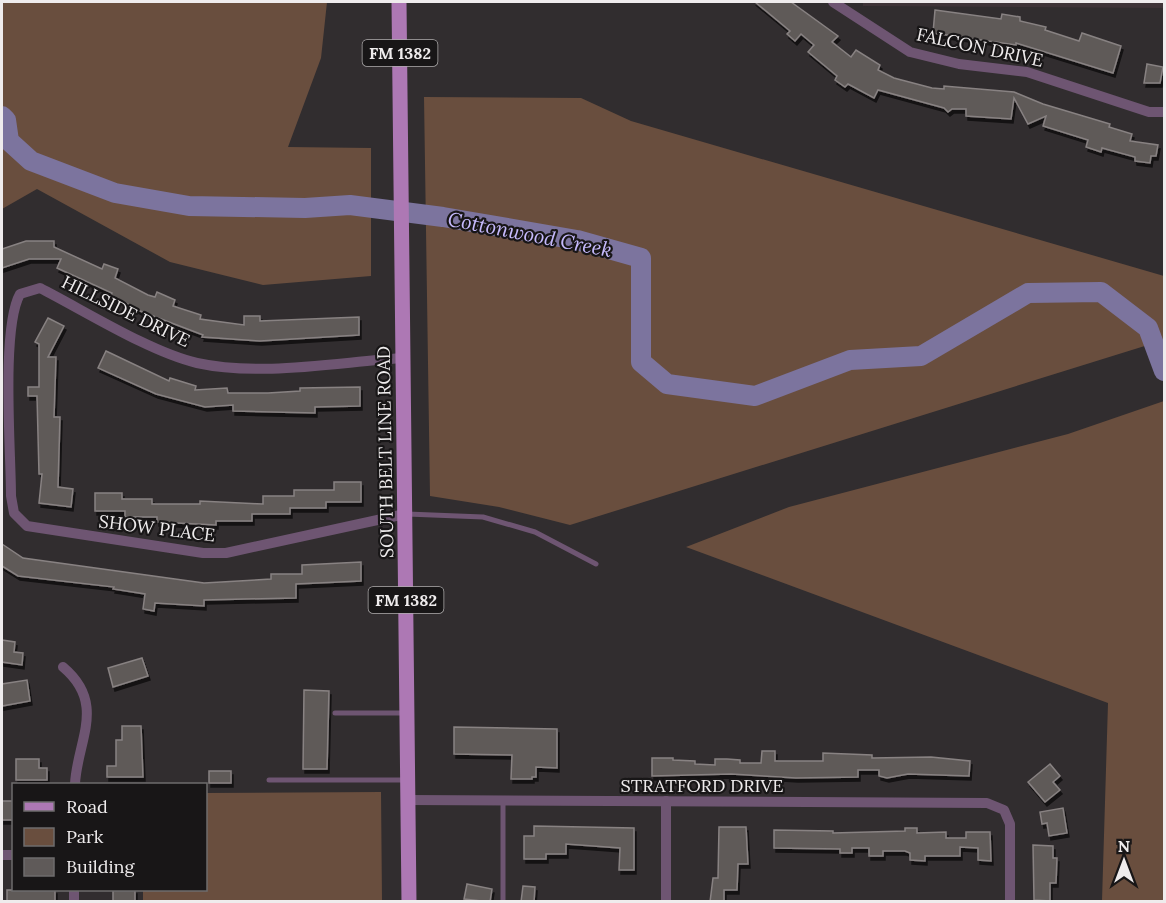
<svg xmlns="http://www.w3.org/2000/svg" width="1166" height="903" font-family="Lora,serif">
  <defs>
    <filter id="shadow"><feDropShadow dx="2" dy="4" stdDeviation="0" flood-color="#0009"/></filter>
  </defs>
  <rect width="100%" height="100%" fill="#312d2f"/>
  <path fill="#3f3438" d="M863 2H1164V8L863 6Z"/>
  <g fill="#694e3e">
    <path d="M2 2H327L321 58 288 147 371 148V276L263 285 170 262 37 189 2 209Z"/>
    <path d="M424 97 581 98 631 121 1164 276V340L570 525 499 507 430 496Z"/>
    <path d="M1164 401V901H1102L1108 703 686 547 789 507 1068 434Z"/>
    <path d="M381 792 382 901H143V890H206V793Z"/>
  </g>
  <g fill="none" stroke-linecap="round" stroke-linejoin="round">
    <path stroke="#7c749e" stroke-width="20" d="M2 116 6 120 9 141 31 161 115 193 189 206 305 208 350 205 443 217 577 240 641 258V362L667 384 755 396 850 360 921 356 1028 293 1101 292 1148 328 1164 371"/>
  </g>
  <g fill="#5f5a59" stroke="#888282" stroke-width="1.5" filter="url(#shadow)">
    <path d="M755 2H791L838 36 832 42 851 57 856 50 880 65 878 70 894 78 932 88 944 89V86L1014 92 1043 104 1110 124 1109 127 1132 134 1130 141 1158 145 1156 156H1151L1150 163 1135 161V157L1102 148 1101 152 1086 147 1088 140 1043 126 1046 116 1028 124 1014 98 1011 119 966 116V109H952L948 112 944 108 878 90 874 98 848 84 845 87 835 80 837 76 808 52 814 45 801 34 795 41 787 34 790 31Z"/>
    <path d="M935 10 1001 19 1002 14 1020 17V21L1046 27 1045 30 1079 41 1082 33 1121 46 1113 73 1016 43V45L933 33Z"/>
    <path d="M1147 64 1163 67 1160 83H1144Z"/>
    <path d="M26 241H54V247L102 269 104 264 118 269 115 278 148 295 155 297 157 292 175 300 173 306 201 315 200 319 244 325V316H260V321L359 317V335L260 341 202 337 203 335 140 311 111 295 112 293 57 268 61 259H29L2 268V249Z"/>
    <path d="M48 318 64 326 48 357H56L54 417H60L58 487 73 489 71 507 39 503 42 474H39L37 396H28V387H39V344L35 342Z"/>
    <path d="M106 351 169 381 170 378 196 386 195 390 227 388 228 393H268L300 391V388L360 387V406L315 407V413L233 411V405L205 407 156 394 98 368Z"/>
    <path d="M334 482H361V502H326V508H290V514H252V521H216V525L157 522V517H125V511H95V493H122V499H152V504H200V501L263 504V496H294V490H334Z"/>
    <path d="M2 544 23 558 204 583 271 579V574H302V565L361 562V581L296 584V598L204 600V606L155 603 154 611 143 609 145 594 113 589 114 587 18 576 2 566Z"/>
    <path d="M2 640 15 642 14 652 23 653 22 665 2 662Z"/>
    <path d="M142 658 148 676 113 687 108 668Z"/>
    <path d="M27 680 30 701 2 706V684Z"/>
    <path d="M304 690 329 691 327 769H303Z"/>
    <path d="M122 726H141L143 777H107V766H116V740H122Z"/>
    <path d="M454 727 557 729V768L536 767V777H532V779H511L512 755 454 754Z"/>
    <path d="M762 751H775V761H823V753L872 755V758L931 757 970 761 969 776 908 774 887 778 879 776V770H858V777L796 778 731 774 652 776V758H673V760L695 761V764L715 765V759H727L740 760V763H761Z"/>
    <path d="M16 759H39V768H47V780H16Z"/>
    <path d="M1050 764 1060 776 1053 782 1060 790 1045 802 1028 782Z"/>
    <rect x="209" y="771" width="22" height="12"/>
    <rect x="2" y="801" width="12" height="19"/>
    <path d="M1063 808 1067 833 1049 836 1047 823 1042 824 1040 812Z"/>
    <path d="M534 826 634 828V870H619L620 848 566 844V854H546V859H524V836H534Z"/>
    <path d="M719 827H746L748 864H738L737 890H724V902H710L713 878H718Z"/>
    <path d="M905 828H917V833L946 832V838H966V832H990L991 861 978 860V848L960 847V856H925V861L910 860V853L905 851H883V856H869V848H852V853H840V849L774 848V830L833 831V833L905 831Z"/>
    <path d="M1033 845 1053 846V858H1057L1056 883H1050V901L1034 900Z"/>
    <path d="M467 884 492 889 490 902 464 899Z"/>
    <path d="M523 886 535 887 534 902H521Z"/>
    <rect x="7" y="890" width="48" height="12"/>
    <rect x="113" y="890" width="22" height="11"/>
  </g>
  <g fill="none" stroke-linecap="round" stroke-linejoin="round">
    <g stroke="#6e5572" stroke-width="5">
      <path d="M407 514 483 517 535 532 596 564"/>
      <path d="M335 713H405"/>
      <path d="M269 780H406"/>
      <path d="M503 902V801"/>
    </g>
    <g stroke="#6e5572" stroke-width="10">
      <path d="M833 2 910 52 959 64 1027 72 1149 112H1164"/>
      <path d="M403 358C338 362 261 377 197 363 150 352 85 311 40 288L20 294C1 328 11 452 11 496L14 513 27 526 203 553H226L405 514"/>
      <path d="M63 667C107 704 77 741 75 784"/>
      <path d="M408 800 987 803 1004 810 1010 824V902"/>
      <path d="M2 855H14"/>
      <path d="M74 890V902"/>
      <path d="M666 902V801"/>
    </g>
    <path stroke="#ad78b4" stroke-width="15" d="M399 2 409 902"/>
  </g>
  <g text-anchor="middle" dominant-baseline="central" stroke-width="4.5" stroke-linejoin="round" paint-order="stroke">
    <g fill="#181617" stroke="#aeacad" stroke-width="1.5">
      <rect x="362.5" y="40" width="75" height="26" rx="4.5"/>
      <rect x="368.5" y="587" width="75" height="26" rx="4.5"/>
    </g>
    <g font-size="16" font-weight="bold" fill="#efeced">
      <text x="400" y="53">FM 1382</text>
      <text x="406" y="600">FM 1382</text>
    </g>
    <g font-size="18" fill="#efeced" stroke="#181617">
      <text transform="translate(980 47) rotate(12)">FALCON DRIVE</text>
      <text transform="translate(126 311) rotate(26)">HILLSIDE DRIVE</text>
      <text transform="translate(385 452) rotate(-91)">SOUTH BELT LINE ROAD</text>
      <text transform="translate(157 528) rotate(7)">SHOW PLACE</text>
      <text x="702" y="785">STRATFORD DRIVE</text>
    </g>
    <g font-size="20" font-style="italic" fill="#c6bafd" stroke="#181617">
      <text transform="translate(530 234) rotate(11)">Cottonwood Creek</text>
    </g>
  </g>
  <rect width="1166" height="903" fill="none" stroke="#efeced" stroke-width="6"/>
  <rect x="12" y="783" width="195" height="108" fill="#181617" stroke="#6e6c6d" stroke-width="1.5"/>
  <rect x="24" y="802" width="30" height="9" fill="#ad78b4" stroke="#6e6c6d" stroke-width="1.5"/>
  <text x="66" y="813" font-size="18" fill="#efeced">Road</text>
  <rect x="24" y="828" width="30" height="18" fill="#694e3e" stroke="#6e6c6d" stroke-width="1.5"/>
  <text x="66" y="843" font-size="18" fill="#efeced">Park</text>
  <rect x="24" y="858" width="30" height="18" fill="#5f5a59" stroke="#6e6c6d" stroke-width="1.5"/>
  <text x="66" y="873" font-size="18" fill="#efeced">Building</text>
  <g transform="translate(1124 861)" stroke="#181617" stroke-width="4.5" paint-order="stroke">
  <path d="M0-4.5L10 22L0 15L-10 22Z" fill="#efeced"/>
  <text y="-9" font-size="16" font-weight="bold" text-anchor="middle" fill="#efeced">N</text>
  </g>
</svg>
